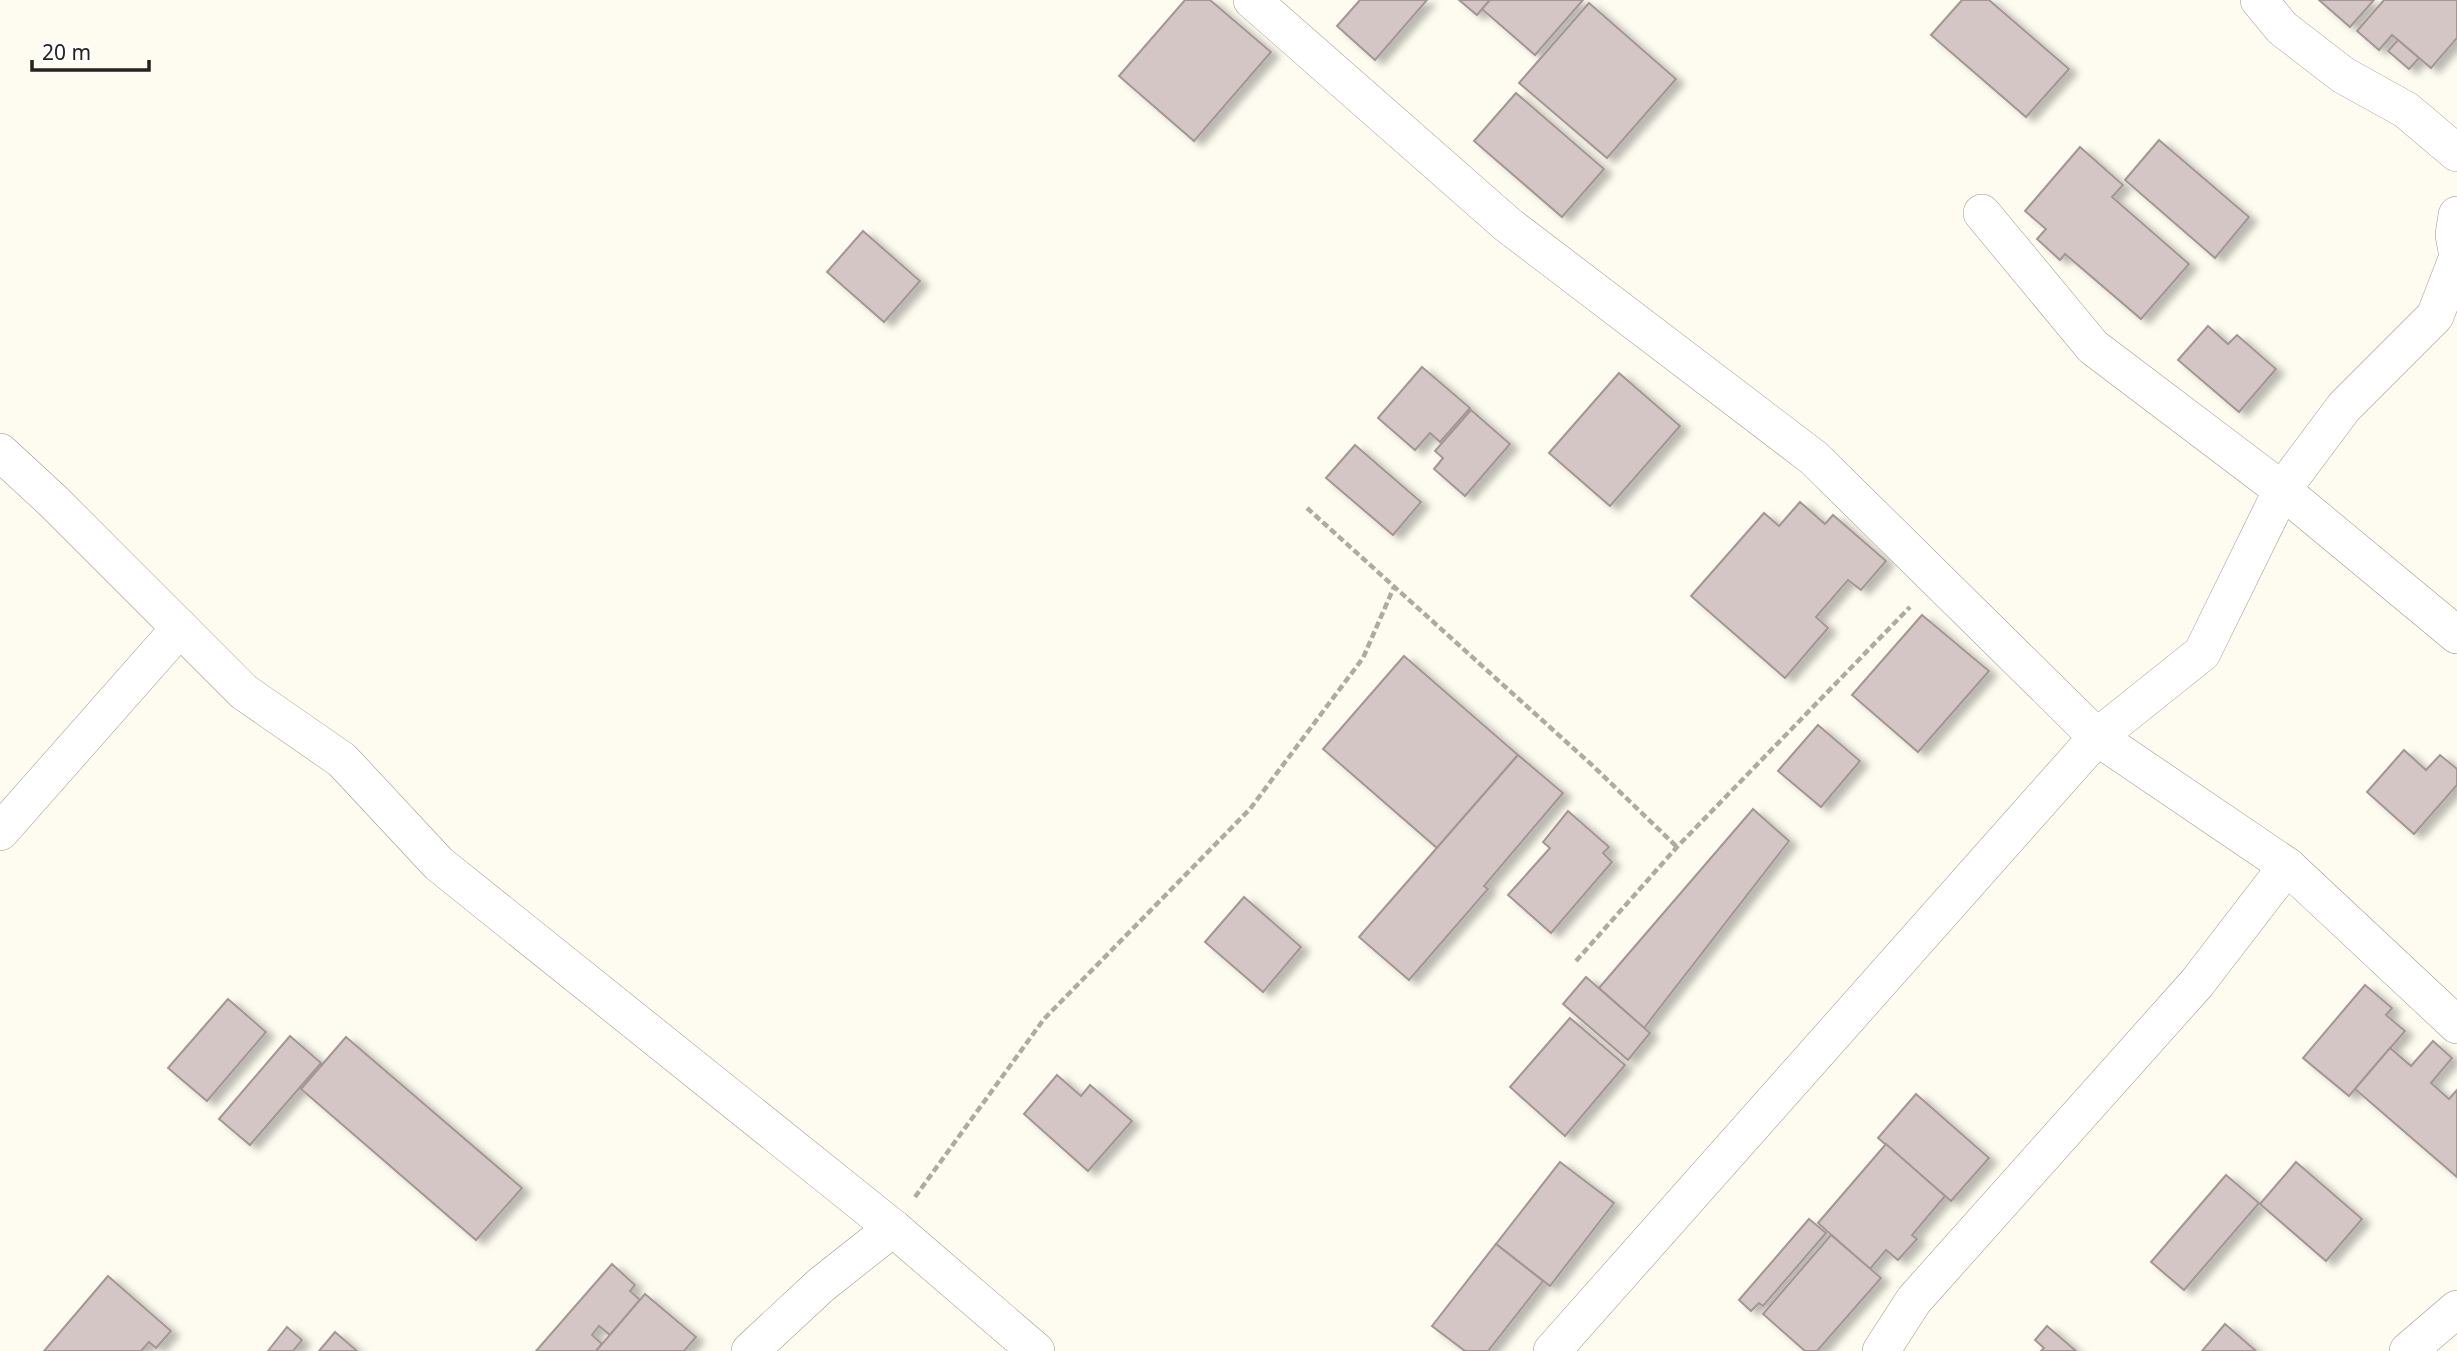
<svg xmlns="http://www.w3.org/2000/svg" width="2457" height="1351" font-family="'Noto Sans',sans-serif">
  <defs>
    <filter id="shadow"><feDropShadow dx="8" dy="4.5" stdDeviation="3.5" flood-color="#0004"/></filter>
  </defs>
  <rect width="100%" height="100%" fill="#fefbf0"/>
  <g fill="#d3c6c5" stroke="#a39695" stroke-width="2" filter="url(#shadow)">
    <path d="M1185 0H1210L1271 52 1194 141 1119 76Z"/>
    <path d="M1360 0H1427L1375 60 1337 26Z"/>
    <path d="M1459 0H1490L1477 15Z"/>
    <path d="M1490 0H1583L1535 55 1482 9Z"/>
    <path d="M1962 0H1989L2069 69 2026 117 1931 35Z"/>
    <path d="M2319 0H2374L2350 27Z"/>
    <path d="M2384 0H2457V38L2431 68 2392 35 2379 50 2357 31Z"/>
    <path d="M1589 3 1676 79 1607 158 1519 83Z"/>
    <path d="M2398 40 2419 58 2409 69 2388 51Z"/>
    <path d="M1516 93 1604 169 1562 217 1474 141Z"/>
    <path d="M2159 140 2249 217 2215 258 2125 180Z"/>
    <path d="M2080 147 2123 185 2112 197 2189 264 2141 319 2065 254 2060 260 2037 239 2046 229 2025 211Z"/>
    <path d="M863 231 920 281 884 322 827 272Z"/>
    <path d="M2208 326 2228 344 2237 335 2276 369 2239 412 2178 360Z"/>
    <path d="M1422 367 1470 408 1440 442 1430 433 1415 450 1378 418Z"/>
    <path d="M1619 373 1680 426 1610 506 1549 453Z"/>
    <path d="M1471 410 1510 444 1465 496 1434 469 1443 458 1435 451Z"/>
    <path d="M1355 445 1421 502 1393 535 1326 478Z"/>
    <path d="M1800 502 1825 524 1833 515 1886 561 1861 590 1848 580 1816 617 1828 628 1785 678 1691 596 1764 513 1779 526Z"/>
    <path d="M1922 615 1989 671 1918 752 1852 695Z"/>
    <path d="M1404 656 1518 755 1437 848 1323 749Z"/>
    <path d="M1818 725 1860 761 1821 807 1778 771Z"/>
    <path d="M2404 750 2426 770 2440 755 2457 769V785L2414 834 2367 792Z"/>
    <path d="M1518 755 1563 793 1484 886 1488 889 1409 980 1359 937Z"/>
    <path d="M1753 809 1789 841 1644 1028 1599 988Z"/>
    <path d="M1568 811 1609 847 1603 853 1612 862 1551 933 1508 895 1550 848 1543 842Z"/>
    <path d="M1244 897 1301 947 1263 992 1205 942Z"/>
    <path d="M1586 977 1650 1033 1628 1060 1563 1004Z"/>
    <path d="M2365 985 2392 1008 2386 1015 2405 1031 2349 1096 2303 1058Z"/>
    <path d="M228 999 266 1032 207 1101 168 1068Z"/>
    <path d="M1570 1018 1625 1065 1565 1136 1510 1087Z"/>
    <path d="M290 1036 321 1063 250 1145 219 1119Z"/>
    <path d="M346 1037 522 1188 476 1240 301 1089Z"/>
    <path d="M2433 1041 2452 1058 2431 1083 2449 1099 2457 1090V1177L2355 1089 2390 1048 2411 1066Z"/>
    <path d="M1057 1075 1081 1096 1090 1085 1132 1121 1088 1171 1024 1114Z"/>
    <path d="M1916 1094 1989 1158 1951 1201 1878 1138Z"/>
    <path d="M1886 1144 1945 1196 1912 1235 1917 1239 1898 1260 1886 1250 1870 1269 1818 1223Z"/>
    <path d="M1560 1162 1614 1203 1550 1286 1496 1244Z"/>
    <path d="M2296 1162 2362 1219 2326 1261 2260 1204Z"/>
    <path d="M2226 1175 2259 1203 2184 1290 2151 1262Z"/>
    <path d="M1809 1219 1826 1233 1763 1306 1759 1303 1751 1311 1739 1300Z"/>
    <path d="M1831 1235 1881 1278 1817 1351H1805L1763 1314Z"/>
    <path d="M1496 1244 1543 1281 1488 1351H1465L1432 1326Z"/>
    <path d="M612 1264 635 1285 630 1291 640 1300 610 1335 599 1326 592 1335 602 1344 596 1351H536Z"/>
    <path d="M108 1276 171 1331 156 1348 149 1342 141 1351H44Z"/>
    <path d="M645 1294 696 1337 684 1351H596Z"/>
    <path d="M2225 1324 2256 1351H2202Z"/>
    <path d="M2047 1326 2076 1351H2041L2044 1348 2035 1340Z"/>
    <path d="M287 1327 302 1340 293 1351H268Z"/>
    <path d="M335 1332 357 1351H319Z"/>
  </g>
  <g fill="none" stroke-linecap="round" stroke-linejoin="round">
    <g stroke="#9a978c" stroke-width="38">
      <g id="minor">
        <path d="M1252 0 1508 225 1814 458 2097 737 2287 866 2457 1025"/>
        <path d="M2259 0 2282 28 2343 75 2406 110 2457 153"/>
        <path d="M1982 213 2093 347 2282 490 2457 635"/>
        <path d="M2457 215 2454 235 2457 251"/>
        <path d="M0 452 53 501 244 692 342 760 439 864 893 1228 1036 1351"/>
        <path d="M0 832 180 628"/>
        <path d="M750 1351 821 1285 893 1228"/>
        <path d="M1552 1351 2097 737 2202 653 2282 490 2344 407 2435 316 2457 259"/>
        <path d="M1881 1351 1914 1300 2197 983 2287 866"/>
        <path d="M2408 1351 2457 1309"/>
      </g>
    </g>
    <g stroke="#aeaba3" stroke-width="4.5" stroke-dasharray="7 3.5" stroke-linecap="butt">
      <path d="M1307 508 1593 766 1677 847"/>
      <path d="M1576 961 1677 847 1910 607"/>
      <path d="M915 1197 1044 1019 1250 809 1363 658 1394 587"/>
    </g>
    <use href="#minor" stroke="#fff" stroke-width="37"/>
  </g>
  <path d="M32 60v10h117v-10" fill="none" stroke="#23221e" stroke-width="3.5"/>
  <text x="42" y="60" font-size="21" fill="#23221e" stroke="#ffffff" stroke-width="5" paint-order="stroke">20 m</text>
</svg>
